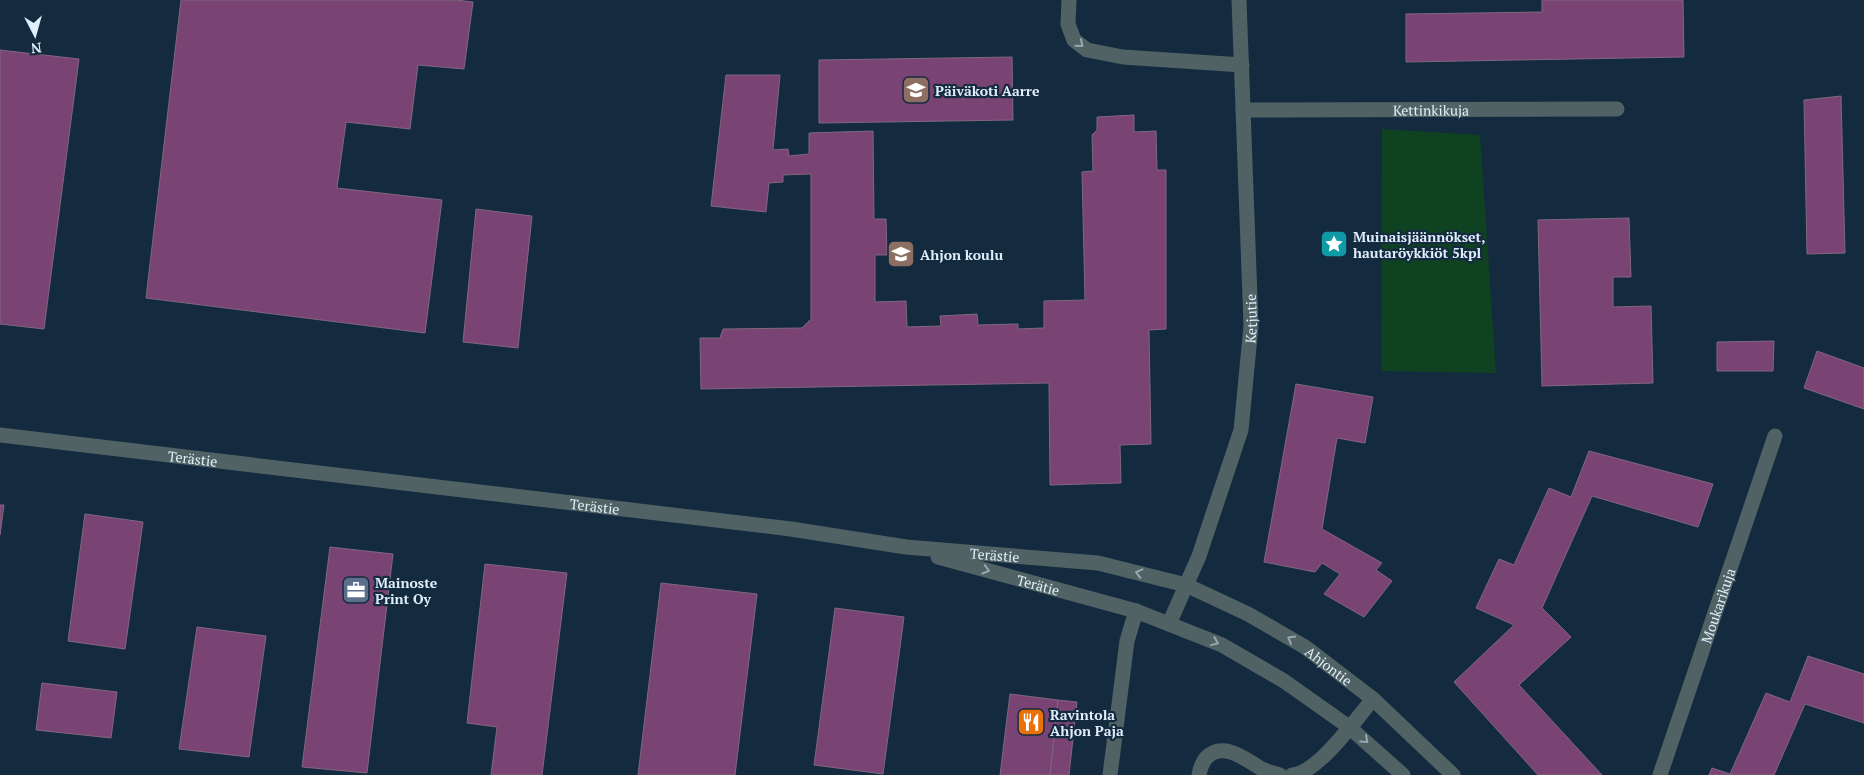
<svg xmlns="http://www.w3.org/2000/svg" width="1864" height="775" font-family="'PT Serif',serif">
  <rect width="100%" height="100%" fill="#142b3f"/>
  <path fill="#0f4221" d="M1382 129 1480 135 1496 373 1381 371Z"/>
  <g fill="#794474" stroke="#81677e">
    <path d="M181 0H456L473 2 464 69 418 65 410 129 346 122 337 188 442 200 425 333 146 298Z"/>
    <path d="M1542 0H1683L1684 57 1406 62V14L1542 12Z"/>
    <path d="M0 50 79 59 44 329 0 324Z"/>
    <path d="M1012 57 1013 120 819 123V60Z"/>
    <path d="M726 75H780L773 150 788 149 789 156 809 154V133L873 131 874 219H886L887 255H875V302L906 301 907 327 941 326 940 316 977 314 978 325 1018 324V329L1044 328V301L1085 300 1082 172 1093 171 1092 135 1097 130V117L1134 115V132L1156 131 1157 170H1166V329L1149 330 1151 444 1120 445 1121 483 1050 485 1049 383 701 389 700 338H720L723 329 802 328 811 319V174L783 175V182L769 183 766 212 711 206Z"/>
    <path d="M1841 96 1845 253 1807 254 1804 100Z"/>
    <path d="M476 209 532 216 518 348 463 342Z"/>
    <path d="M1629 218 1631 277H1613V307L1651 306 1653 383 1542 386 1538 220Z"/>
    <path d="M1774 341 1773 371H1717V342Z"/>
    <path d="M1817 351 1864 368V409L1804 388Z"/>
    <path d="M1296 384 1373 397 1365 443 1337 438 1322 529 1382 563 1376 570 1392 581 1364 617 1324 594 1340 574 1322 563 1315 572 1264 562Z"/>
    <path d="M1589 451 1713 484 1698 527 1592 496 1542 608 1571 637 1519 685 1602 775H1538L1454 682 1514 625 1476 608 1499 559 1514 565 1549 488 1571 497Z"/>
    <path d="M0 505H4L0 535Z"/>
    <path d="M85 514 143 522 125 649 68 641Z"/>
    <path d="M330 547 393 554 367 773 302 767Z"/>
    <path d="M485 564 567 573 542 775H491L497 727 467 723Z"/>
    <path d="M661 583 757 594 735 775H638Z"/>
    <path d="M835 608 904 617 883 774 814 765Z"/>
    <path d="M197 627 266 636 249 757 179 749Z"/>
    <path d="M1808 656 1864 674V723L1805 704 1774 775H1709L1712 768 1730 774 1766 693 1790 702Z"/>
    <path d="M42 683 117 692 111 738 36 730Z"/>
    <path d="M1010 694 1058 700 1050 775H1000Z"/>
    <path d="M1058 700 1077 702 1069 775H1050Z"/>
  </g>
  <g fill="none" stroke-linecap="round" stroke-linejoin="round">
    <g stroke="#516265" stroke-width="15">
      <path d="M1069 0 1068 24 1074 40 1087 50 1123 57 1242 65"/>
      <path id="s1" d="M1243 110 1617 109"/>
      <path id="s2" d="M0 435 791 529 906 547 1098 563 1186 585 1248 614 1305 647 1373 699 1453 775"/>
      <path id="s3" d="M938 557 1136 611 1222 645 1284 681 1349 727 1403 775"/>
      <path id="s4" d="M1169 624 1199 556 1241 430 1251 326 1239 0"/>
      <path d="M1110 775 1127 641 1136 611"/>
      <path d="M1199 775C1200 768 1202 763 1206 758 1223 740 1246 760 1262 769 1268 772 1274 773 1280 775"/>
      <path d="M1292 775C1317 774 1357 718 1373 699"/>
      <path id="s5" d="M1660 775 1775 436"/>
    </g>
  </g>
  <defs><path id="oneway-chevron" d="M-2-3.5L2.5 0L-2 3.5" fill="none" stroke-width="1.6" stroke-linecap="round" stroke-linejoin="round" transform="scale(1.25)"/></defs>
  <g stroke="#99a8b0">
    <use href="#oneway-chevron" transform="translate(1080 44) rotate(40)"/>
    <use href="#oneway-chevron" transform="translate(986 570) rotate(16)"/>
    <use href="#oneway-chevron" transform="translate(1139 573) rotate(-166)"/>
    <use href="#oneway-chevron" transform="translate(1291 639) rotate(-150)"/>
    <use href="#oneway-chevron" transform="translate(1215 642) rotate(22)"/>
    <use href="#oneway-chevron" transform="translate(1365 740) rotate(42)"/>
  </g>
  <defs>
    <g id="school-square" transform="scale(1.4375)"><rect x="-9" y="-9" width="18" height="18" rx="4" fill="#8d6e63" stroke="#142b3f"/><path d="M0-5L7-2L0 1L-7-2ZM-4 1L0 2.5L4 1V4Q0 6-4 4Z" fill="#fff"/></g>
    <g id="sight-square" transform="scale(1.4375)"><rect x="-9" y="-9" width="18" height="18" rx="4" fill="#0f9aa8" stroke="#142b3f"/><path d="M0-6L1.8-2.2L6-1.7L2.9 1.2L3.7 5.4L0 3.3L-3.7 5.4L-2.9 1.2L-6-1.7L-1.8-2.2Z" fill="#fff"/></g>
    <g id="office-square" transform="scale(1.4375)"><rect x="-9" y="-9" width="18" height="18" rx="4" fill="#5c6f8a" stroke="#142b3f"/><path d="M-6-3h4V-5.5h4V-3h4V5H-6ZM-1-4.5V-3h2v-1.5ZM-6 0V1H6V0Z" fill="#fff"/></g>
    <g id="restaurant-square" transform="scale(1.4375)"><rect x="-9" y="-9" width="18" height="18" rx="4" fill="#e8710a" stroke="#142b3f"/><path d="M-5-6h1v4h1v-4h1v4h1v-4h1v5L-1.5 .5V6h-2V.5L-5-1ZM5-6V6H3V1.5H1.5Q1.5-4 5-6Z" fill="#fff"/></g>
  </defs>
  <g fill-rule="evenodd">
    <use href="#school-square" x="916" y="90"/>
    <use href="#sight-square" x="1334" y="244"/>
    <use href="#school-square" x="901" y="254"/>
    <use href="#office-square" x="356" y="590"/>
    <use href="#restaurant-square" x="1031" y="722"/>
  </g>
  <g text-anchor="middle" dominant-baseline="central" stroke-width="4.5" stroke-linejoin="round" paint-order="stroke">
    <g font-size="14" font-weight="bold" fill="#e1effc" stroke="#142b3f" text-anchor="start">
      <text x="935" y="90">Päiväkoti Aarre</text>
      <text x="1353" y="236">Muinaisjäännökset,<tspan x="1353" dy="16">hautaröykkiöt 5kpl</tspan></text>
      <text x="920" y="254">Ahjon koulu</text>
      <text x="375" y="582">Mainoste<tspan x="375" dy="16">Print Oy</tspan></text>
      <text x="1050" y="714">Ravintola<tspan x="1050" dy="16">Ahjon Paja</tspan></text>
    </g>
    <g font-size="14" fill="#e1effc" stroke="#142b3f">
      <text stroke="none"><textPath href="#s1" startOffset="188">Kettinkikuja</textPath></text>
      <text stroke="none"><textPath href="#s4" startOffset="319">Ketjutie</textPath></text>
      <text stroke="none"><textPath href="#s2" startOffset="194">Terästie</textPath></text>
      <text stroke="none"><textPath href="#s2" startOffset="599">Terästie</textPath></text>
      <text stroke="none"><textPath href="#s2" startOffset="1002">Terästie</textPath></text>
      <text stroke="none"><textPath href="#s3" startOffset="104">Terätie</textPath></text>
      <text stroke="none"><textPath href="#s5" startOffset="179">Moukarikuja</textPath></text>
      <text stroke="none"><textPath href="#s2" startOffset="1361">Ahjontie</textPath></text>
    </g>
  </g>
  <g transform="translate(35 35) rotate(174)" stroke="#142b3f" stroke-width="4" paint-order="stroke">
  <path d="M0-4L9 19L0 12L-9 19Z" fill="#e1effc"/>
  <text y="-8" font-size="14" font-weight="bold" text-anchor="middle" fill="#e1effc">N</text>
  </g>
</svg>
